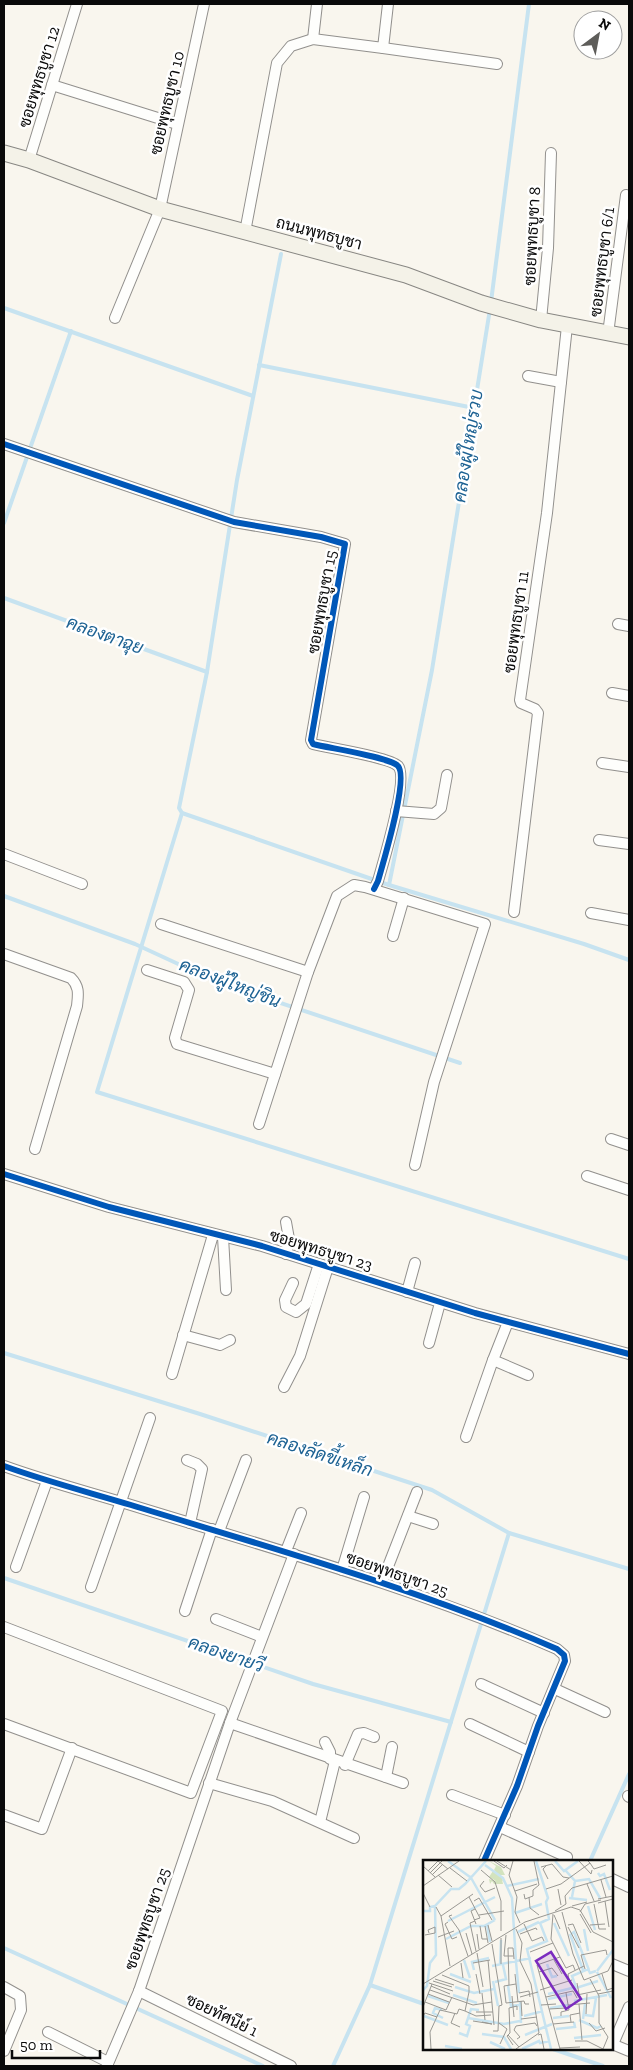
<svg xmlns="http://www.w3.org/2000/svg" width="633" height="2070" font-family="'Zilla Slab',Sarabun,serif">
  <rect width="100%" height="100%" fill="#f9f6ee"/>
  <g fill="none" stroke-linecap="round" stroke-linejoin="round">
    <g stroke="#c7e3f0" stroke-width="4">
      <path d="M281 254 237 480 207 672 179 808 182 813 389 885 584 944 629 960"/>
      <path d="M491 302 529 4"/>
      <path d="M4 308 253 396"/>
      <path d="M259 365 474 408"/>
      <path d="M4 523 71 331"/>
      <path d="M4 598 207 672"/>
      <path d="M182 813 97 1092 629 1259"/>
      <path d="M389 885 432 670 490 309"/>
      <path d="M4 896 135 944 215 981 460 1063"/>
      <path d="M4 1353 200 1414 432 1490 509 1533 629 1569"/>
      <path d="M4 1578 313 1684 451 1722"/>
      <path d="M590 1861 629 1774"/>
      <path d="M4 1948 263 2066"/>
      <path d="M370 1985 424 2004"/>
      <path d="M553 2049 603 2066"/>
      <path d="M333 2066 370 1985 509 1533"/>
    </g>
    <g stroke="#92908d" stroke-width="12">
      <g id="minor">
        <path d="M313 39 317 4"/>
        <path d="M383 48 497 64"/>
        <path d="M52 85 177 124"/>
        <path d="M29 160 77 4"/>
        <path d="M245 232 277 63 291 46 313 39 383 48 388 4"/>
        <path d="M115 318 160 209 204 4"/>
        <path d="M541 320 548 248 551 153"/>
        <path d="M608 334 626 195"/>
        <path d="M528 376 561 382"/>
        <path d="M4 444 234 522 321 537 345 544 311 740 313 744C328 748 389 757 398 766 409 778 383 863 378 881L374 889"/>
        <path d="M618 624 629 626"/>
        <path d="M612 693 629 696"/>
        <path d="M602 763 629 767"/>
        <path d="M396 811 434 814 441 808 447 775"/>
        <path d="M599 840 629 844"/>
        <path d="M4 854 82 884"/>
        <path d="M514 912 538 713 535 709 521 703 520 700 547 513 567 326"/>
        <path d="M591 913 629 920"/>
        <path d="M161 924 308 972"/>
        <path d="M393 936 404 898"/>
        <path d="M4 954 71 978C80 987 78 995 77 1006L35 1149"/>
        <path d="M147 970 184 982 189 990 175 1038 177 1044 275 1074"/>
        <path d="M259 1124 308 972 337 896 354 885 365 887 485 924 434 1082 415 1165"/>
        <path d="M611 1139 629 1145"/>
        <path d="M4 1174 109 1207 262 1246 475 1313 629 1354"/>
        <path d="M587 1176 629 1190"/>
        <path d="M223 1237 226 1290"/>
        <path d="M286 1254 289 1239 286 1222"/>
        <path d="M293 1283 285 1300 286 1307 296 1312 306 1304 319 1264"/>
        <path d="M407 1292 415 1263"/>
        <path d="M508 1322 493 1360 528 1375"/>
        <path d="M183 1335 220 1345 230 1340"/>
        <path d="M429 1343 440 1303"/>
        <path d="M172 1374 213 1235"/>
        <path d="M284 1387 300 1356 328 1267"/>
        <path d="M466 1437 493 1360"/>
        <path d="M187 1460 197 1464 202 1469 190 1523"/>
        <path d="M4 1466C45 1481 88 1492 131 1505 274 1549 419 1589 557 1649L564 1655 565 1661 538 1726 517 1786 484 1861"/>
        <path d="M408 1516 433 1524"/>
        <path d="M219 1531 246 1460"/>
        <path d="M286 1551 301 1513"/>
        <path d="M16 1567 47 1481"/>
        <path d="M342 1570 364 1497"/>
        <path d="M382 1582 417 1492"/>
        <path d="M91 1587 150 1418"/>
        <path d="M185 1611 212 1529"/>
        <path d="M216 1619 262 1637"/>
        <path d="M4 1627 222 1711 191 1793 4 1724"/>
        <path d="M481 1684 544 1713"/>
        <path d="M555 1689 605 1712"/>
        <path d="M230 1723 403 1783"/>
        <path d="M470 1724 529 1752"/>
        <path d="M325 1742 330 1752V1759"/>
        <path d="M345 1765 358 1734 364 1733 374 1737"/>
        <path d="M386 1777 392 1747"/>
        <path d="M209 1783 272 1801 354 1838"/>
        <path d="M452 1795 505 1815"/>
        <path d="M628 1796 629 1797"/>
        <path d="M4 1815 42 1829 72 1748"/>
        <path d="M320 1822 335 1761"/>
        <path d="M500 1827 567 1857"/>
        <path d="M612 1879 629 1887"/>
        <path d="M612 1964 629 1971"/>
        <path d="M4 1987 20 1996 21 2010 4 2051"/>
        <path d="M139 1991 291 2066"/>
        <path d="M48 2032 108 2062"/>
        <path d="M612 2044 629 2051"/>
        <path d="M613 2044 629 2007"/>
        <path d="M107 2066 139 1991 230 1723 294 1554"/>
      </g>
    </g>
    <g stroke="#888783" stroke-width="17">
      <path id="secondary" d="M4 153 29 160 160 209 406 275 481 303 541 320 629 337"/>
    </g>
    <use href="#minor" stroke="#fefefc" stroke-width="10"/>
    <use href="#secondary" stroke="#f4f2e8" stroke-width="15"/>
    <g stroke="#fff" stroke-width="9">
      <g id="cycleway">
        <path d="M4 444 234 522 321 537 345 544 311 740 313 744C328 748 389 757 398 766 409 778 383 863 378 881L374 889"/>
        <path d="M4 1174 109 1207 262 1246 475 1313 629 1354"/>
        <path d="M4 1466C45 1481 88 1492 131 1505 274 1549 419 1589 557 1649L564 1655 565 1661 538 1726 517 1786 484 1861"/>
      </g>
    </g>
    <use href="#cycleway" stroke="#0057b8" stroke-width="6"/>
  </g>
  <g text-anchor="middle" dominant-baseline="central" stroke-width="5" stroke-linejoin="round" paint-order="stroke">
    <g font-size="16" fill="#0a0a0a" stroke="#fff">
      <text transform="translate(39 77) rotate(-73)">ซอยพุทธบูชา 12</text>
      <text transform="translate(167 103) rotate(-77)">ซอยพุทธบูชา 10</text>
      <text transform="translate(319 233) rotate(15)">ถนนพุทธบูชา</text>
      <text transform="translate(532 236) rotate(-87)">ซอยพุทธบูชา 8</text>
      <text transform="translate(602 262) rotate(-83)">ซอยพุทธบูชา 6/1</text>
      <text transform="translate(322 602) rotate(-80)">ซอยพุทธบูชา 15</text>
      <text transform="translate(516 622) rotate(-82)">ซอยพุทธบูชา 11</text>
      <text transform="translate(321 1250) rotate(17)">ซอยพุทธบูชา 23</text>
      <text transform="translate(397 1574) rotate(19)">ซอยพุทธบูชา 25</text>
      <text transform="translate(147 1919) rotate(-71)">ซอยพุทธบูชา 25</text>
      <text transform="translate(222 2015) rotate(26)">ซอยทัศนีย์ 1</text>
    </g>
    <g font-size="18" font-style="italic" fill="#1d6293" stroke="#fff">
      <text transform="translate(468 446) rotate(-81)">คลองผู้ใหญ่รวบ</text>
      <text transform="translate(105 635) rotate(20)">คลองตาฉุย</text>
      <text transform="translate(230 983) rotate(21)">คลองผู้ใหญ่ชิน</text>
      <text transform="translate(320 1454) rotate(18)">คลองลัดขี้เหล็ก</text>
      <text transform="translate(226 1654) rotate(19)">คลองยายวี</text>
    </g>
  </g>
  <g transform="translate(423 1860)">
    <rect width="190" height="190" fill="#f9f6ee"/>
    <path d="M66 1 78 7 82 15H77L82 24 79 20 80 24H71L69 21 67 24 66 19 73 21 66 17 70 11 73 12 71 10 73 6Z" fill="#d3e3be"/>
    <path fill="none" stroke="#c7e3f0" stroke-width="2.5" d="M25 1 47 17M113 1 125 38 123 42 126 59 117 63 124 81 104 89 128 189M132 1 141 11 155 1M62 5 80 18 89 38 93 102M143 11 152 21 149 37M175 13 177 16 181 14 187 30M47 16 72 60M152 21 166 19 177 38M84 26 116 19M146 38 164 40M165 46 172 70M0 51H7V47L12 46M92 53 119 44M25 61 72 37M131 63 146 96M64 65 67 82M161 69 165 91M95 72 116 62M147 74 160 110M148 74 151 72 166 110M23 79 48 66H61L72 60M41 100 47 118M93 102 96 133M124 104 129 117 134 116M77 105 78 80M69 106 108 98M51 110 49 102 66 98M174 111 190 90M174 112 188 138M27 114 48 122M70 121 75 146M72 122 83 119 80 105M85 125 88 146 96 145M32 127 51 133 71 129M153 128 175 121M0 130 4 126 7 103 13 95 12 46 28 29H36L42 24 63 1M125 134 153 127 149 116 165 109 167 113 173 111M30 135 54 143M5 136 26 143M125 139 149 134M151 141 184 135M97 142 98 163M127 148 145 145M19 150 12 148 10 153 20 158M162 155 170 156 173 138M1 156 25 165M101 156 120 151M45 158 81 164 97 161M130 158 146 156M160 159 162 144M156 160 174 168 178 166M133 169 152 167 151 162M36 173 44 176 47 166 43 164 48 149 56 150M59 174 81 177 88 189M102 175 129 164M151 178 178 175M67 182 82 189M22 186 39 189M99 189 116 181 117 183 127 181"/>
    <path fill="none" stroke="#999893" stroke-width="1" d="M71 1 81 8 84 5M74 1 88 10M90 1 86 15 94 37 92 52 97 63M156 1 168 14 169 10M167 3 171 9 183 5M0 6 12 17M123 6 120 9 125 19M118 7 129 4 140 17 146 18M27 8 44 21M58 10 72 22 78 41V71M5 11 15 1 25 9M7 13 19 1M9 15 20 4M15 15 29 27M178 20 183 37M61 21 57 26 62 32 72 28M164 24 171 41M0 26 36 1M123 29 138 24 167 3 165 1M135 29 138 45M92 31 114 24M0 33 7 47M101 34 102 39 110 36V30L116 25 111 1M46 37 57 58 51 60M106 37 107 48 116 55M175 39 190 36M51 41 56 38 69 60M182 41 186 67M175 43 190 39M171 44 176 69H183M149 46 164 42M13 47 18 56 27 106M52 49 48 51 53 64M132 51 143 44 142 36 149 28 190 16M139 52 150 94 161 120 185 111 190 101M157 52 162 44 178 40M130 54 128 79 137 97 114 105 137 189M157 54 168 73M29 55 26 56 36 70 45 96M56 55 81 51M131 55 137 69M18 56 50 34M52 61 47 63 53 91M25 62 22 64 29 79 34 77M101 64 109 81 119 77 121 81M65 65 69 81M145 65 150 64 158 83M167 65 182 64M57 66 59 79H64M62 66 65 83M145 67 156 88M43 73 49 94M54 74 56 89M97 74 113 68 114 70M2 75 12 73V67L5 70 6 73M83 75 81 96H90M15 77 31 71M69 84 79 145 76 146 75 171H70M107 92 130 83M54 93 60 127M137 97 143 108 150 105 152 110M65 100 71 165M131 100 139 114M38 103 40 118M50 103 67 100M78 104V78M162 109 158 95 183 90 184 95M116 112 129 108 135 116M53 114 57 134M92 114 95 142M179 114 184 130 190 128M12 119 31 125M167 119 176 136V163L185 177 180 189M146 120 145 114 161 106M10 121 29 127M154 123 157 139M0 124 102 62 148 47 157 50 170 72 190 82M9 124 30 131M93 124 81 126 83 143 101 141 102 144H106M86 125 85 88H90L91 99M8 126 27 134M7 130 50 145 69 142M117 130 149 120M59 133 62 160M96 133 106 131 107 137M5 134 26 142M175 134 190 131M154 135 178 130M89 136 91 157M97 137 115 132M123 137 150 131 154 138M98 141 99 156M2 142 23 150 29 137M156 144 159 180M118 145 133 144M145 145 167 143M0 147 9 124 6 123M126 149 143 148M42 151 53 156 68 155M53 152H70M32 153 28 163 37 167M163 154 164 134M0 156 2 153 14 157M138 156V152L146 150 143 133M98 159 114 157M50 161 69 164 59 162M148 162 147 155 157 153M76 163 84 169 77 184M166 163 173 171 182 168M130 164 151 162M85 175 96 187M115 175 118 174 121 189M94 179 97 177 91 170 93 166 112 163 114 166M152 181H164L180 189M90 185 84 176 87 173 86 148 94 146V150M137 188 157 187M8 189 7 172 17 150 34 154 36 149 42 151 46 132V126L19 115M93 189 116 173 108 124 97 101 99 83 93 69"/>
    <path fill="#7b2cbf" fill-opacity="0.15" stroke="#7b2cbf" stroke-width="2.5" d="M128 92 158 139 143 149 113 101Z"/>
    <rect width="190" height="190" fill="none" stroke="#0a0a0a" stroke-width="2.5"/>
  </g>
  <rect width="633" height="2070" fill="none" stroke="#0a0a0a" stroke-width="10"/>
  <g transform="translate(598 35) rotate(32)"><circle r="24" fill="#ffffff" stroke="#9d9d9d"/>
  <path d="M0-4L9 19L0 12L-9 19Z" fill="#5e5d5a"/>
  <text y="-8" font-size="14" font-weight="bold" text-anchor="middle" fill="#0a0a0a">N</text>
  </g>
  <path d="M12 2050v8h88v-8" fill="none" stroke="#0a0a0a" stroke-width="2.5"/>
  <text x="20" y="2050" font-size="15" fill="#0a0a0a" stroke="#ffffff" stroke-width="4" paint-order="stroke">50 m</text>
</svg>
